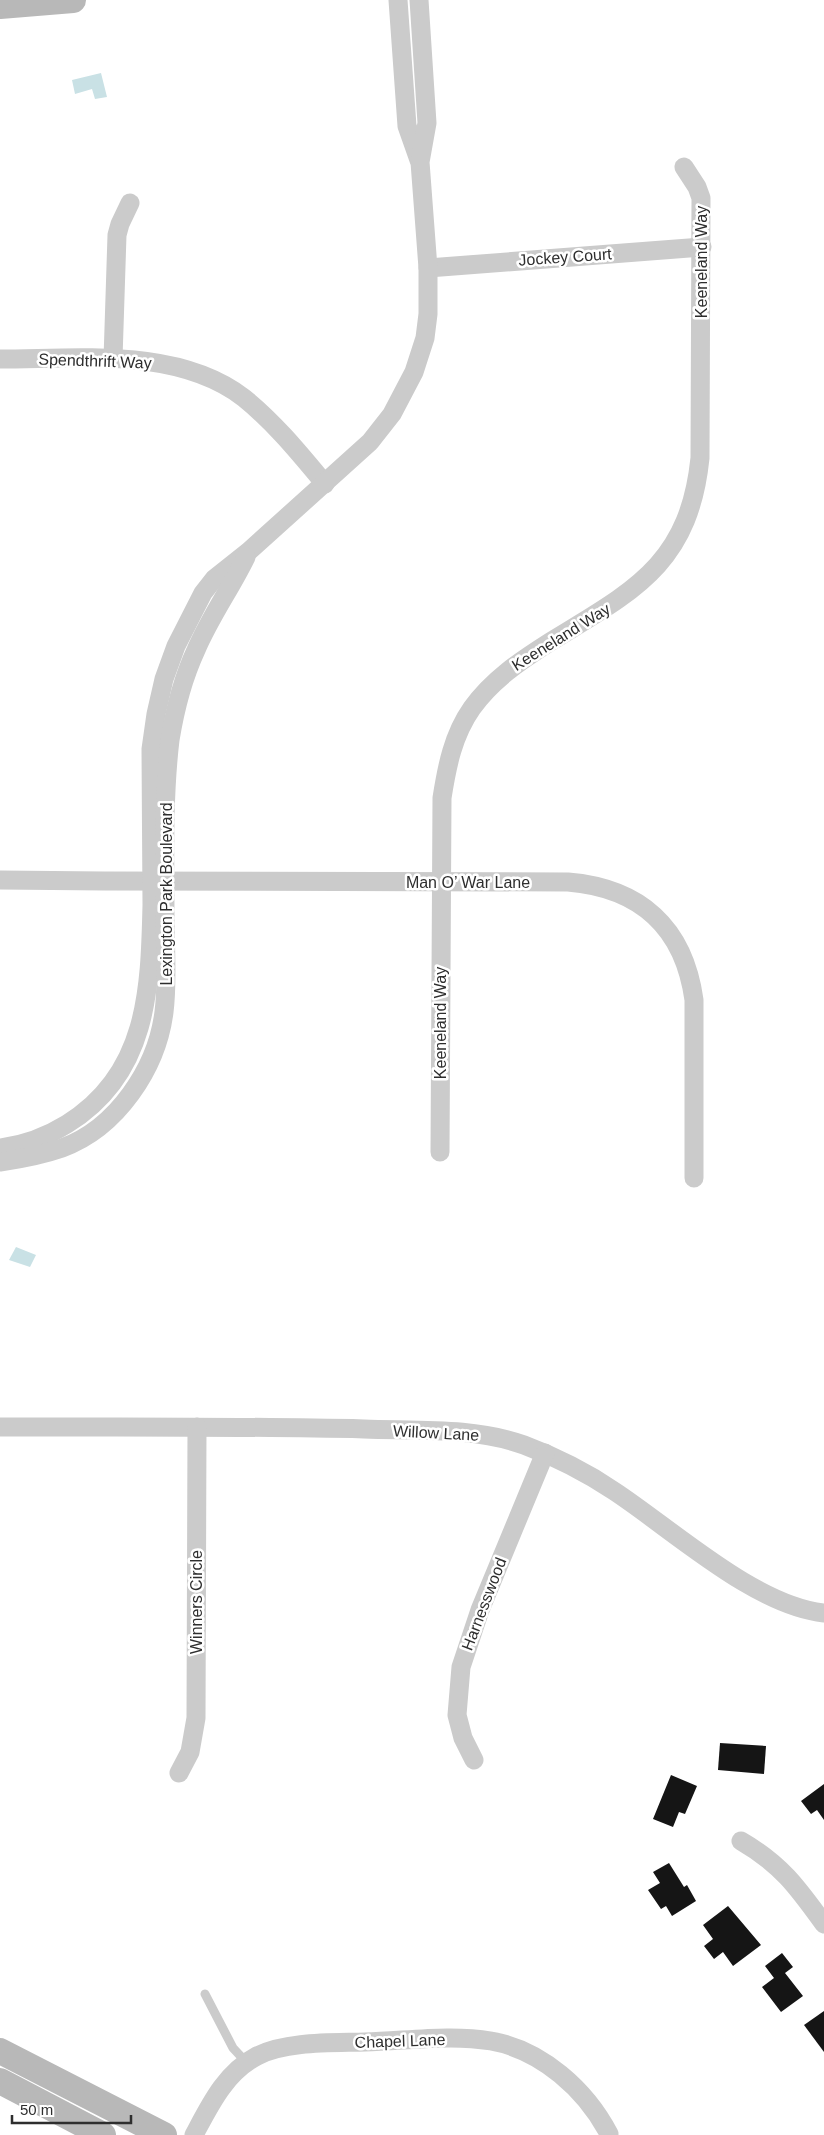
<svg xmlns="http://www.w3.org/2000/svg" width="824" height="2135" font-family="Arial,sans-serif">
  <rect width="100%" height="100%" fill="#fff"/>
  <g fill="#c9e1e5">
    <path d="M101 73 107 97 95 99 92 89 75 94 72 80Z"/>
    <path d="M16 1247 36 1255 30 1267 9 1260Z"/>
  </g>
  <g fill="#151515">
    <path d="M720 1743 766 1746 764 1774 718 1770Z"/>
    <path d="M671 1775 697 1786 685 1814 679 1812 673 1827 653 1819Z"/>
    <path d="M824 1784V1820L817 1810 811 1814 801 1801Z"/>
    <path d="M669 1863 684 1887 687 1885 696 1901 672 1916 666 1906 661 1909 648 1890 660 1883 653 1872Z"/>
    <path d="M728 1906 761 1945 733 1966 723 1952 714 1959 704 1946 713 1939 703 1925Z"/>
    <path d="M782 1953 793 1967 785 1973 803 1996 781 2012 762 1987 774 1978 765 1966Z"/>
    <path d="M824 2011V2052L804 2025Z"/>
  </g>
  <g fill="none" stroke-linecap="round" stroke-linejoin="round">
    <path stroke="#cbcbcb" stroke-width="9" d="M205 1994 233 2048 247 2063"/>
    <g stroke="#cbcbcb" stroke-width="19">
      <path d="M398 0 407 126 419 160"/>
      <path d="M428 268 702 247"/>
      <path d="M0 359C78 359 178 347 244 398 275 423 300 454 325 484"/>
      <path d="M113 359 117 235 120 224 130 203"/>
      <path d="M0 880 104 881 568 882C640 888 684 927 694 1000V1178"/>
      <path d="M0 1148C24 1145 46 1137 67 1124 148 1074 150 990 152 905 152 853 151 801 151 749L156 714 164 679 176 646 203 593 214 579 248 552 370 442 392 414 414 372 425 338 428 314V268L420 162 427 123 419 0"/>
      <path d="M440 1152 442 798C447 766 453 735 472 708 492 680 520 661 550 642 633 591 689 565 700 458L701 198 697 187 684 167"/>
      <path d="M0 1162C21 1159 42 1155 62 1148 117 1128 157 1068 164 1012 168 981 165 948 165 918 165 859 163 799 170 740 175 709 183 678 196 650 210 617 231 588 246 557"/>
      <path d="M0 1427C121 1427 243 1426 364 1429 416 1431 474 1427 524 1445 556 1457 586 1472 614 1491 672 1529 755 1606 824 1613"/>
      <path d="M474 1760 463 1738 457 1715 461 1667 480 1610 545 1453"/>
      <path d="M179 1773 190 1752 196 1718 197 1427"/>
      <path d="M741 1841C781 1864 798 1888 824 1924"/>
      <path d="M194 2135C210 2105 225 2073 257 2056 286 2041 333 2043 365 2042 406 2041 450 2034 491 2041 542 2050 586 2090 609 2134"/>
    </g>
    <g stroke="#b8b8b8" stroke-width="26">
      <path d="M0 6 73 0"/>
      <path d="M0 2051 164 2135"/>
      <path d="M0 2081 103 2135"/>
    </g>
  </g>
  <g text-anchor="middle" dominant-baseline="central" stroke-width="5" stroke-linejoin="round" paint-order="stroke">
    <g font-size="16" fill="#2e2e2e" stroke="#fff">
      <text transform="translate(565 257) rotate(-4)">Jockey Court</text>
      <text transform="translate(701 262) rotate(-90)">Keeneland Way</text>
      <text transform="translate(95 361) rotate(2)">Spendthrift Way</text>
      <text transform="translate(561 637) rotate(-32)">Keeneland Way</text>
      <text x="468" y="882">Man O’ War Lane</text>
      <text transform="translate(166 894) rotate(-90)">Lexington Park Boulevard</text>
      <text transform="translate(440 1023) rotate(-90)">Keeneland Way</text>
      <text transform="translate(436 1433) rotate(3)">Willow Lane</text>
      <text transform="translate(196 1602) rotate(-90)">Winners Circle</text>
      <text transform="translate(484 1604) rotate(-69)">Harnesswood</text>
      <text transform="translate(400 2041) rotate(-2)">Chapel Lane</text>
    </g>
  </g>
  <path d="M12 2115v8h119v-8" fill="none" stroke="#2e2e2e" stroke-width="2.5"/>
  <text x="20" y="2115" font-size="15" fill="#2e2e2e" stroke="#ffffff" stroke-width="4" paint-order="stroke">50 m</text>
</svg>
